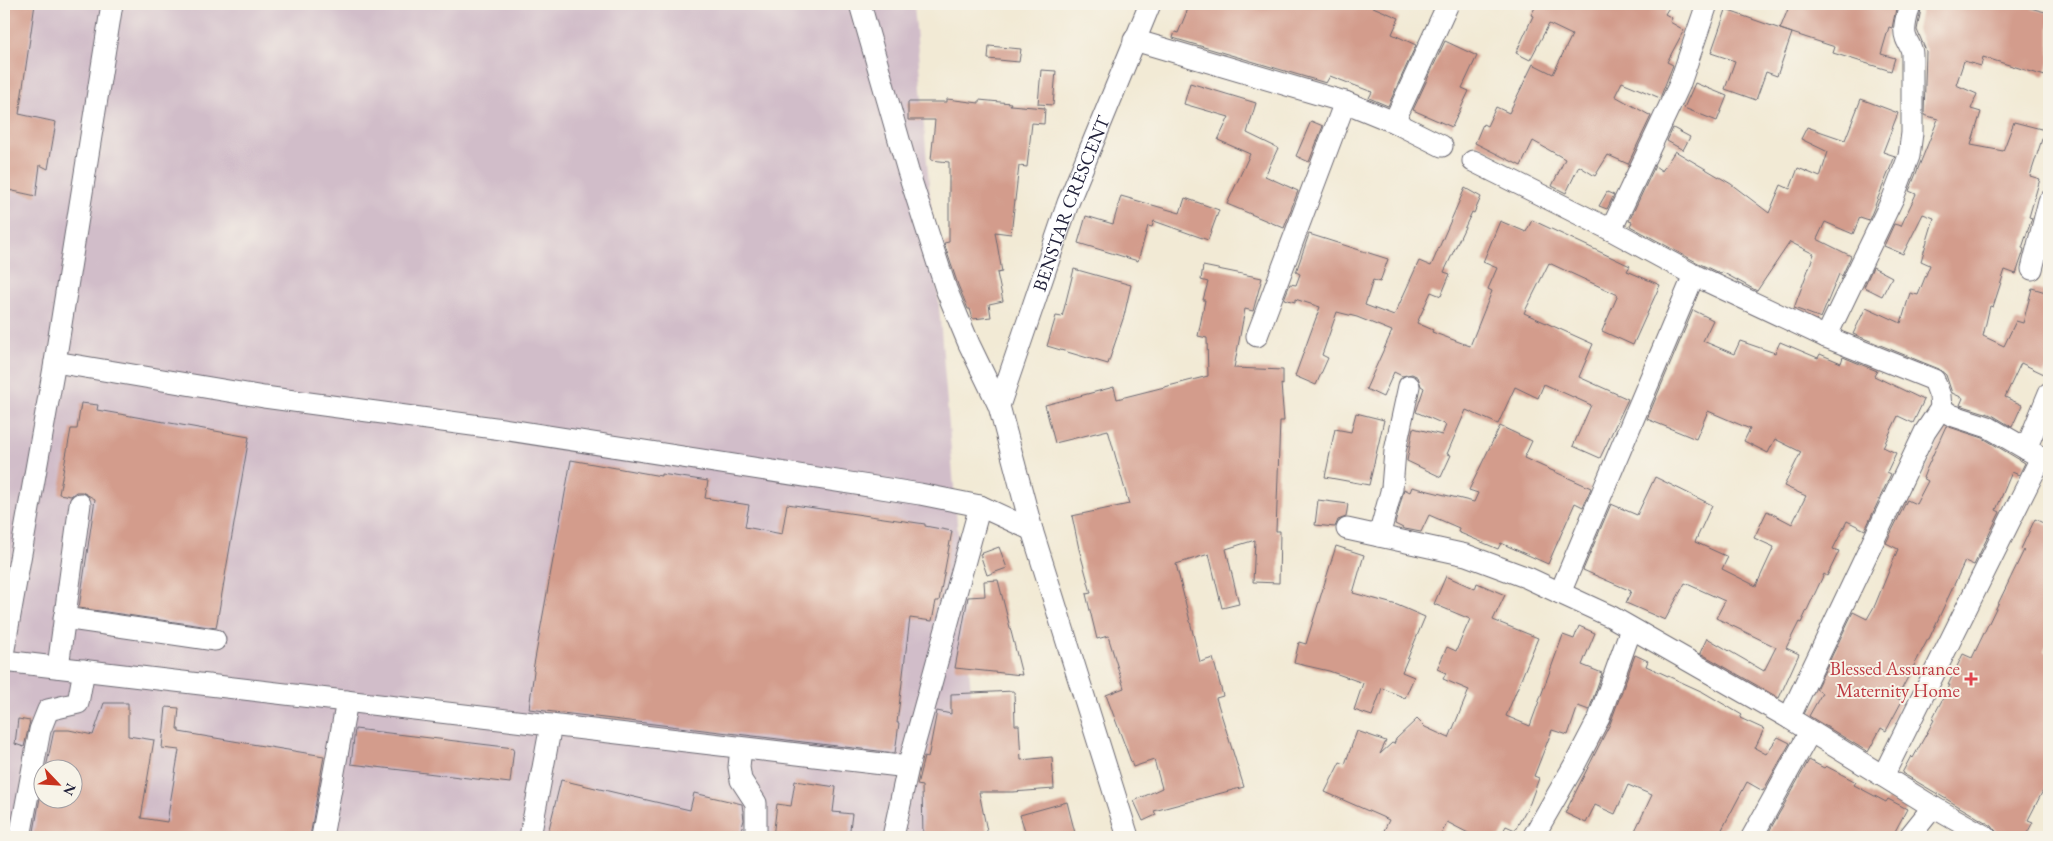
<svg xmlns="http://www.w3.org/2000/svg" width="2053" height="841" font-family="'EB Garamond',serif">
  <rect width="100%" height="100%" fill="#f7f3e8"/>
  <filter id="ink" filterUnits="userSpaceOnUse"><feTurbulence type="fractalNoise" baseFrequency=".02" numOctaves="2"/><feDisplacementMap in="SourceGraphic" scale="10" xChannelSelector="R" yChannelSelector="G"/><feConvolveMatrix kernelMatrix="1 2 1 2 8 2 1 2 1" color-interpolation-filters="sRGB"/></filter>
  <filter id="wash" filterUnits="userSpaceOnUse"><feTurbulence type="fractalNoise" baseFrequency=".0096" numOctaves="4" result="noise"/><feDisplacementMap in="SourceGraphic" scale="20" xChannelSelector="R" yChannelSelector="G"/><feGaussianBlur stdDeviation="1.12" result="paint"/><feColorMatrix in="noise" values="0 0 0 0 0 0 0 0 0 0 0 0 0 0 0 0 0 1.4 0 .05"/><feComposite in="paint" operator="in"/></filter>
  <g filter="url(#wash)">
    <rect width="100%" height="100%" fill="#f2ead5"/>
    <path fill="#d1bdc9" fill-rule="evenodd" d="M4 4H914L983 837H4ZM42 768H72V798H42Z"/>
    <g id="blocks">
      <g fill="#d39c8c">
        <path d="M4 4H35L19 114 56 122 48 169 40 165 36 196 4 189Z"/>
        <path d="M1190 4H1366L1399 18 1392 34 1416 45 1388 106 1369 98 1372 92 1330 76 1326 83 1173 38 1175 32 1178 33Z"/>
        <path d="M1537 4H1671L1665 14 1672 18 1670 22 1684 30 1667 62 1673 65 1660 98 1622 82 1615 96 1651 116 1628 164 1608 155 1595 176 1579 166 1566 193 1552 186 1565 159 1533 141 1521 166 1475 143 1483 124 1487 126 1496 107 1509 113 1533 64 1553 74 1572 35 1549 24 1530 60 1516 53 1533 16 1531 15Z"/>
        <path d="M1790 4 1804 8 1806 4H1897L1892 28 1889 27 1881 54 1895 58 1891 71 1833 53 1835 47 1780 29Z"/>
        <path d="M1922 4H2015L2049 13V63L2045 76 1983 57 1981 66 1964 61 1956 85 1977 94 1971 109 1981 112 1971 145 2003 151 2014 122 2045 130 2030 176 2040 179 2029 217 2032 218 2022 248 2024 249 2023 253 2016 274 2005 270 1993 307 1990 306 1983 336 2004 346 2016 321 2023 323 2032 288 2049 293V363L2044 374 2021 363 2005 397 2022 405 2012 427 1992 415 1960 405 1963 398 1952 393 1946 375 1939 369 1853 334 1866 307 1901 323 1910 293 1918 295 1930 265 1921 261 1934 218 1923 214 1903 254 1884 246 1894 224 1901 226 1916 194 1909 191 1938 119 1924 115 1926 51 1917 30Z"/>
        <path d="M1726 10 1792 33 1777 76 1766 72 1756 100 1725 89 1735 61 1711 53Z"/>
        <path d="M1445 41 1477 56 1462 88 1469 91 1452 127 1413 110Z"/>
        <path d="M989 46 1021 49 1019 62 988 59Z"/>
        <path d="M1041 70 1056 71 1053 105 1038 104Z"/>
        <path d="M1190 83 1256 103 1247 133 1278 148 1265 176 1298 191 1284 228 1227 204 1250 154 1218 140 1229 117 1184 104Z"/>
        <path d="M1695 83 1727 96 1717 121 1684 108Z"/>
        <path d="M947 99 979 103V100L1011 103 1010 105 1045 108 1044 124 1032 123 1027 167 1019 166 1011 234 995 232 1002 272 997 273 1003 301 989 304 991 317 973 319 970 309H968L958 285 944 243 949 242V162L931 160 935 120H908V102H947Z"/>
        <path d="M1861 99 1898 113 1883 152 1895 156 1869 220 1860 217 1853 234 1825 222 1817 239 1851 256 1842 276 1839 274 1821 318 1794 308 1814 254 1790 242 1757 291 1722 272 1721 274 1700 264 1630 226 1632 222 1629 221 1655 166 1662 171 1675 151 1731 184 1769 213 1781 185 1790 189 1798 168 1820 177 1828 152 1801 139 1807 127 1845 140Z"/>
        <path d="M1311 121 1323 126 1309 162 1296 156Z"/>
        <path d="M1673 128 1690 137 1683 150 1667 141Z"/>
        <path d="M1465 188 1481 197 1474 213 1472 212 1444 272 1450 274 1441 296 1431 292 1417 323 1433 330 1432 332 1470 346 1492 291 1488 289 1497 268 1483 262 1500 221 1526 232 1532 220 1630 266 1627 271 1660 285 1633 345 1602 331 1618 295 1549 263 1524 313 1593 344 1579 377 1628 399 1600 458 1573 446 1591 405 1544 384 1538 398 1515 387 1498 424 1466 410 1447 454 1451 455 1441 477 1407 461 1413 428 1442 435 1446 425 1416 412 1424 388 1421 386 1418 377 1412 374 1402 376 1394 372 1383 397 1366 389 1392 331 1357 317 1337 312 1322 355 1328 358 1316 385 1295 376 1320 307 1295 299V302L1284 299 1290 284 1296 285 1300 274 1296 272 1309 234 1388 259 1380 282 1373 280 1365 305 1394 316 1419 261 1431 266Z"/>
        <path d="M1607 192 1614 195 1607 209 1599 206Z"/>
        <path d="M1121 196 1180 213 1185 198 1219 210 1208 240 1154 221 1152 227 1148 226 1138 261 1078 243 1086 216 1113 224Z"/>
        <path d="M1203 266 1262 278 1253 311 1245 309 1234 368 1283 370V385L1281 384 1284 421H1280L1276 531H1280L1279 583 1253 582 1255 540 1226 549 1239 604 1222 608 1209 554 1176 564 1200 662 1213 658 1223 696 1216 698 1244 787 1154 811 1156 815 1143 821 1134 801 1162 788 1154 760 1133 767 1106 695 1124 688 1108 636 1097 639 1086 594 1091 593 1079 549 1072 516 1129 504 1108 430 1055 443 1045 405 1114 387 1117 399 1208 376 1207 338 1198 336 1205 300H1203L1208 282 1201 280Z"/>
        <path d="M1873 267 1892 277 1882 296 1864 287Z"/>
        <path d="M1074 269 1131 285 1124 316 1108 364 1047 346 1056 316 1062 317Z"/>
        <path d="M1693 310 1713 320 1703 341 1734 354 1740 341 1775 353 1780 342 1818 358 1820 354 1841 363 1843 357 1877 371 1874 376 1924 400 1913 423 1898 416 1883 447 1896 453 1887 472 1891 474 1865 530 1847 521 1833 549 1839 551 1827 576 1824 574 1801 623 1799 622 1786 648 1799 654 1779 698 1700 653 1707 638 1764 671 1776 647 1716 618 1725 601 1685 583 1665 620 1626 603 1631 591 1583 570 1611 504 1637 515 1655 477 1712 505 1695 542 1728 557 1722 569 1756 586 1774 547 1754 538 1767 511 1792 524 1806 496 1784 486 1801 452 1775 439 1768 453 1744 441 1750 429 1708 411 1696 439 1647 419Z"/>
        <path d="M81 403 98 405 97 410 249 437 216 628 79 608 95 499 82 492H76L71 496 59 494 71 429H77Z"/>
        <path d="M1356 413 1384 420 1369 485 1325 477 1335 429 1351 432Z"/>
        <path d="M1500 426 1532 441 1524 458 1591 488 1583 507 1575 503 1548 564 1501 543 1498 549 1458 532 1459 528 1429 515 1421 532 1405 529 1395 524 1404 489 1410 492 1412 487 1474 502 1478 493 1469 490Z"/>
        <path d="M1946 426 1983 438 2025 463 2019 475 2012 472 1996 510 2000 512 1974 565 1965 561 1929 639H1928L1897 698 1902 701 1886 731 1881 728 1868 752 1809 716 1822 693 1816 689 1853 612 1867 619 1875 605 1898 549 1886 543 1907 500 1916 504 1928 481 1923 478 1926 470Z"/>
        <path d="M571 460 661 476V474L708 481 705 498 749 505 745 527 782 534 787 504 925 524V526L952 531 939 601H936L932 621 910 618 897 723H899L895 753 529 709 534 671 533 670Z"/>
        <path d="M1318 500 1348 504 1346 517 1338 520 1335 527 1315 525Z"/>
        <path d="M2035 519 2049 526V642L2044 651 2049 654V779L2028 820 2033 822 2025 837H2000L1992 826 1902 773 1911 756 1913 758 1934 720 1932 719 1950 685H1948L1963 654 1972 658 2024 550 2021 549Z"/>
        <path d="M1336 546 1364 555 1353 593 1397 605 1425 617 1402 672 1414 677 1405 698 1382 688 1372 716 1354 710 1363 683 1329 671 1294 663 1299 642 1306 644Z"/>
        <path d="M999 547 1007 568 987 575 980 554Z"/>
        <path d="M1446 576 1475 589 1477 583 1505 595 1493 620 1538 638 1506 716 1530 726 1563 635 1574 639 1579 626 1595 633 1582 665 1602 673 1589 710 1578 706 1568 735 1552 730 1534 776 1539 778 1530 803 1515 830 1506 826 1500 837H1476L1447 822 1440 837H1381L1389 820 1325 792 1340 762 1345 764 1357 731 1386 741 1380 754 1392 743 1394 744 1396 739 1417 719 1425 727 1449 738 1469 690 1443 679 1446 673 1437 669 1447 647 1456 651 1470 619 1434 604Z"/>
        <path d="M998 580 1022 675 955 668 968 597 985 596 984 581Z"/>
        <path d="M1635 655 1648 661 1646 666 1703 692 1742 715 1740 718 1764 729 1755 748 1766 754 1778 737 1790 743 1763 791 1747 782 1718 837H1632L1652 795 1628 785 1615 814 1595 805 1586 823 1565 813 1610 724Z"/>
        <path d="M1014 691 1015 725H1019L1021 760 1052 757 1054 789 1013 792H979L988 836 981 837H923L922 786 917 785 924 757 928 758 937 711 951 714V694Z"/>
        <path d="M104 703H128V736L154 740 141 818 167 822 179 750 162 748 166 707 179 708 177 729H179V732L324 756 310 837H94L76 835V837H33L40 798H72V768H46L54 730H69L93 735Z"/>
        <path d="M18 719 30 721 24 747 15 744Z"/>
        <path d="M355 729 514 748 510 783 351 764Z"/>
        <path d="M1809 760 1824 768 1826 766 1856 782 1854 785 1886 802 1888 799 1907 809 1892 837H1766Z"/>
        <path d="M561 780 690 810 694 793 742 804 744 820 739 837H547Z"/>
        <path d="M795 781 836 787 833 812 852 814 849 837H773L777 804 791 806Z"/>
        <path d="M1067 802 1076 837H1027L1020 815Z"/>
      </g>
    </g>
  </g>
  <g filter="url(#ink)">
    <use href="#blocks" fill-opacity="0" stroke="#6b6871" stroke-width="1"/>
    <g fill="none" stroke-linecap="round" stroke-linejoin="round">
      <g stroke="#6b6871" stroke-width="23">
        <g id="minor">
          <path d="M860 4 908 171 946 289 969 344 999 406 1032 530 1128 837"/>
          <path d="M1134 40 1345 102 1394 122 1442 146"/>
          <path d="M1394 122 1448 4"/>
          <path d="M1473 161 1611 230 1694 275 1826 337 1934 380 1940 396 1941 408 1951 415 1988 427 2049 462"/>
          <path d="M1611 230 1679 86 1707 4"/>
          <path d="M2032 269 2049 201"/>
          <path d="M1257 336 1345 102"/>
          <path d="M1826 337 1893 198 1909 156 1912 133V54C1912 47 1908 44 1906 38 1902 28 1908 13 1910 4"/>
          <path d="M55 362 264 397 502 429 920 494 980 506"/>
          <path id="s1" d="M999 406 1068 203 1150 4"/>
          <path d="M2026 449 2049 393"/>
          <path d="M1347 529 1466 555 1528 578 1560 593 1612 617 1789 718 1933 807 1986 837"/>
          <path d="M1379 536 1392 488 1395 451 1409 386"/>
          <path d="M1560 593 1694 275"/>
          <path d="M64 618 215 640"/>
          <path d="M4 649 55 362 112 4"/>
          <path d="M4 661 908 767"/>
          <path d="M58 667 80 504"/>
          <path d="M1789 718 1925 432 1941 408"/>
          <path d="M741 748 739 767 741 780 756 803V837"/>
          <path d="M1883 776 2041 458"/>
          <path d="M20 837 40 730 48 710 78 703 84 670"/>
          <path d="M322 837 347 701"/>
          <path d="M530 837 551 725"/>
          <path d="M893 837 908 767 980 506 1032 530"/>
          <path d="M1533 837 1575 764 1599 718 1631 629"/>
          <path d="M1752 837 1810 732"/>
          <path d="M1909 837 1933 807"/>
        </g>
      </g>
      <use href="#minor" stroke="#fff" stroke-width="21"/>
    </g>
  </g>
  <path fill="#e0444e" stroke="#f7f3e8" stroke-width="2" d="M1968.5 671.5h5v5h5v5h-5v5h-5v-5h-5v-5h5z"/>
  <g text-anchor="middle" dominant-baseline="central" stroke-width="4" stroke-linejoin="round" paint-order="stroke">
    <g font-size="19" fill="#22223b" stroke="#f7f3e8">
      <text stroke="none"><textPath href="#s1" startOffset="215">BENSTAR CRESCENT</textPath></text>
    </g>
    <g font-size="19" fill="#be3a42" stroke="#f7f3e8" text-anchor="end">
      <text x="1960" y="668">Blessed Assurance<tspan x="1960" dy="22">Maternity Home</tspan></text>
    </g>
  </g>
  <rect width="2053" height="841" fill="none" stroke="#f7f3e8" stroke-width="20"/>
  <g transform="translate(58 784) rotate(115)"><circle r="24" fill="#f7f3e8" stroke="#a29fa3"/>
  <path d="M0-4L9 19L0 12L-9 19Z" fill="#c8321e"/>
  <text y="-8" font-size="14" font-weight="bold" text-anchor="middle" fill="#22223b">N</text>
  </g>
</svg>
